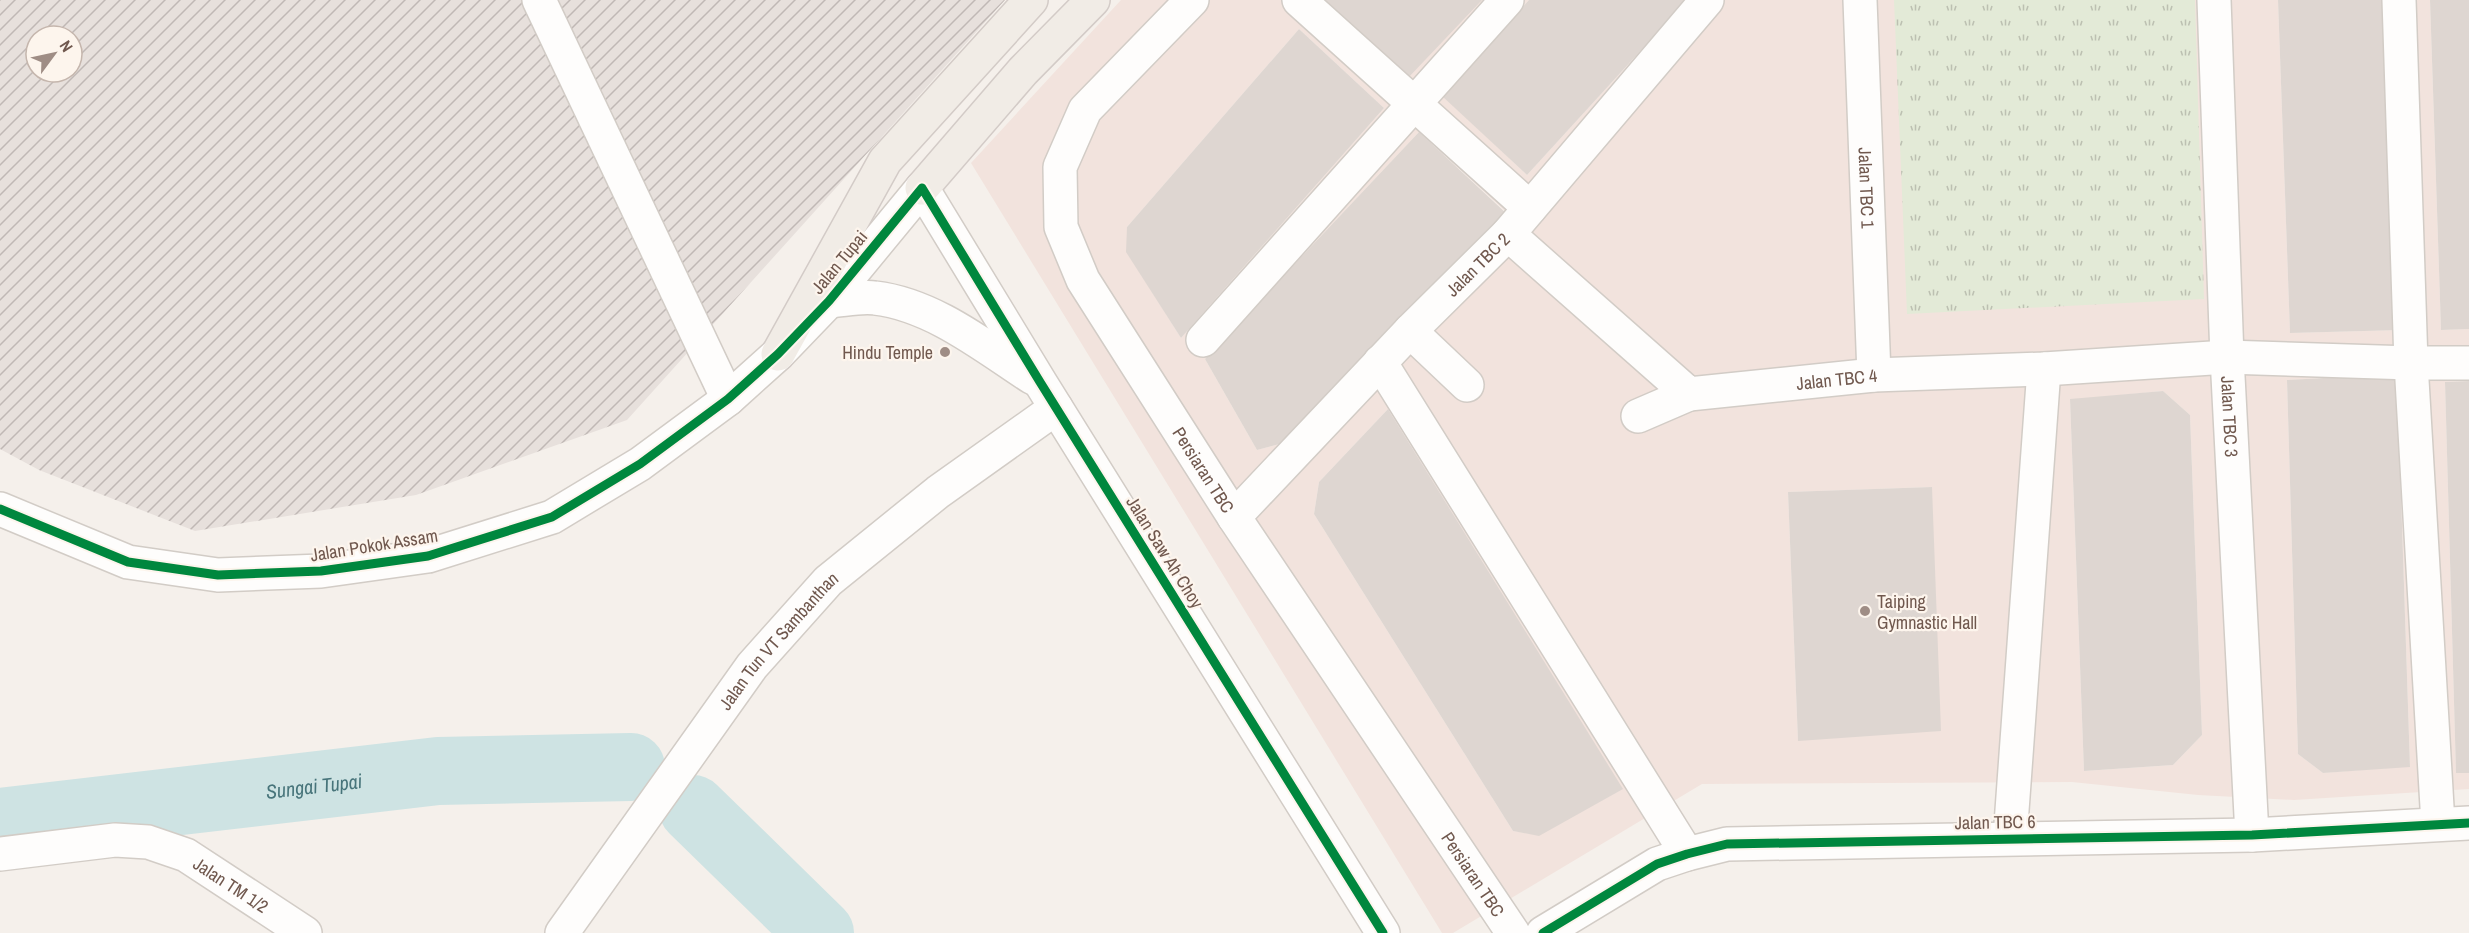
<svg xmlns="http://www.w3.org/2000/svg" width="2469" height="933" font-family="'Archivo Narrow',sans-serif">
  <defs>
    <pattern id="industrial-furrows" width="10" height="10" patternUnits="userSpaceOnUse" patternTransform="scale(1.5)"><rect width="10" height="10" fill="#e7e0dc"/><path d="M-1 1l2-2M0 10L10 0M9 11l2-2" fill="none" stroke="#c0b8b5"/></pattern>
    <pattern id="grass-tufts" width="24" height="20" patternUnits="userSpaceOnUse" patternTransform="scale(1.5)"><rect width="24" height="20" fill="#e3ead7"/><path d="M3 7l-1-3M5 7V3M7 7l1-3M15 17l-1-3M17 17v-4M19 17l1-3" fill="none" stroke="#bcc0b1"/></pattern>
  </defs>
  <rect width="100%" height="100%" fill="#f5f0eb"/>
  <path fill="#f2e3dd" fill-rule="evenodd" d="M1121 0H1529L1442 95 1527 175 1687 0H2278L2290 333 2401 330 2390 0H2430L2441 330 2469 329V381L2445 382 2456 773H2469V789L2294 800 2198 795 2072 782 1702 784 1453 933H1442L971 163ZM1299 29 1384 108 1181 338 1127 252V227ZM1419 132 1507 213 1295 440 1257 450 1205 359ZM2397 374 2410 766 2323 773 2298 754 2287 380ZM2163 391 2190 415 2202 735 2173 765 2084 771 2070 400ZM1388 409 1622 789 1539 835 1513 831 1314 514 1319 482ZM1932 487 1798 741 1788 492Z"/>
  <path fill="url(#industrial-furrows)" fill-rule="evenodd" d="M0 0H1005L627 420 416 495 195 531 39 470 0 449ZM36 36H72V72H36Z"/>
  <path fill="url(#grass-tufts)" d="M1894 0H2195L2204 299 1907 314Z"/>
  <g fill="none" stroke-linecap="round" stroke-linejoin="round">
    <g stroke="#cee3e3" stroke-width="68">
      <path d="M693 809 820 933"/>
      <path id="s1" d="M0 822 438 771 631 767"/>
    </g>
  </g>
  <g fill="#ded6d1">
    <path d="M1323 0H1482L1407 79Z"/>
    <path d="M1529 0H1687L1527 175 1442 96Z"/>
    <path d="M2278 0H2390L2401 330 2290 333Z"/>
    <path d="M2430 0H2469V329L2441 330Z"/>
    <path d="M1299 29 1384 108 1181 338 1126 252 1127 227Z"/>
    <path d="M1419 132 1507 214 1295 440 1257 450 1205 359Z"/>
    <path d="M2397 374 2410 767 2323 773 2298 754 2287 380Z"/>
    <path d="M2469 381V773H2456L2445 382Z"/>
    <path d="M2163 391 2190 415 2202 735 2173 765 2084 771 2070 399Z"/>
    <path d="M1388 409 1623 789 1539 836 1513 831 1314 514 1319 482Z"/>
    <path d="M1932 487 1941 731 1798 741 1788 492Z"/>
  </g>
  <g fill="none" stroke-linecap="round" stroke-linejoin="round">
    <g stroke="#d2ccc6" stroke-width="36">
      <g id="minor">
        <path d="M539 0 728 399"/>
        <path id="s2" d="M1192 0 1085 110 1060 167 1061 227 1083 280 1234 517 1513 933"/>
        <path d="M1299 0 1530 208"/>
        <path id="s3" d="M1860 0 1874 375"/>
        <path id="s4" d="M2214 0 2227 357 2252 835"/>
        <path d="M2399 0 2411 363 2438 824"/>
        <path id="s5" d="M1508 234 1689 394 1874 375 2044 369 2227 357 2411 363H2469"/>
        <path d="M829 301C844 300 861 296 875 298 934 305 985 347 1033 378"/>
        <path d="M1410 331 1467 385"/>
        <path d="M1203 340 1507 0"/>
        <path d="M1380 362 1687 854"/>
        <path d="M1638 416 1689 394"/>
        <path d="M0 509 128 562 218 575 321 571 428 556 552 517 640 464 728 399 778 354 829 301 922 188 1040 382 1383 933"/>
        <path id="s6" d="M1234 517 1410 331 1508 234 1707 0"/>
        <path d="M2010 838 2044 369"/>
        <path id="s7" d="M0 854 115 840 148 842 186 855 305 933"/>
        <path id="s8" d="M562 933 752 666 828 581 938 492 1056 408"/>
        <path d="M1543 933 1657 864 1687 854 1727 844 2252 835 2469 823"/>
      </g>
    </g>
    <g stroke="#d3cbc7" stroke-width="36">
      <g id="major">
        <path d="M922 188 1023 71 1093 0"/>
        <path d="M778 354 885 161 1031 0"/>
      </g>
    </g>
    <use href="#minor" stroke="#fefdfc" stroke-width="33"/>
    <use href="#major" stroke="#f1ece6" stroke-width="33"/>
    <g stroke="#fdf5ed" stroke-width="13">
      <g id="cycleway">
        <path d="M0 509 128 562 218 575 321 571 428 556 552 517 640 464 728 399 778 354 829 301 922 188 1040 382 1383 933"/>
        <path d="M1543 933 1657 864 1687 854 1727 844 2252 835 2469 823"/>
      </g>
    </g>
    <use href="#cycleway" stroke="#00873e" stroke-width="9"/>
  </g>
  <g fill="#9f8d85" stroke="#fdf5ed" stroke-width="2">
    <circle cx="945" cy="352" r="6"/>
    <circle cx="1865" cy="611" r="6"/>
  </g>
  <g text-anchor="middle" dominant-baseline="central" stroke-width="4.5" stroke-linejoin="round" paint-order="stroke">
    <g font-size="18" fill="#70584e" stroke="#fdf5ed">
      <text stroke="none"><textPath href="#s3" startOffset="188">Jalan TBC 1</textPath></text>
      <text transform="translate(839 262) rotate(-50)">Jalan Tupai</text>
      <text stroke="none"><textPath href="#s6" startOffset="351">Jalan TBC 2</textPath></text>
      <text stroke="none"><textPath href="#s5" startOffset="390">Jalan TBC 4</textPath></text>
      <text stroke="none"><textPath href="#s4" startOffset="417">Jalan TBC 3</textPath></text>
      <text stroke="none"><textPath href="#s2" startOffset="558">Persiaran TBC</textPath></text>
      <text transform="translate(374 545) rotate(-9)">Jalan Pokok Assam</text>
      <text transform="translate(1165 552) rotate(58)">Jalan Saw Ah Choy</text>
      <text stroke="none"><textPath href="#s8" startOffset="364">Jalan Tun VT Sambanthan</textPath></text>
      <text transform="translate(1995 822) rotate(-1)">Jalan TBC 6</text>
      <text stroke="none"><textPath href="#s2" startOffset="1044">Persiaran TBC</textPath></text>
      <text stroke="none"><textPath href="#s7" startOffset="243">Jalan TM 1/2</textPath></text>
    </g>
    <g font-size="18" fill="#70584e" stroke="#fdf5ed" text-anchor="end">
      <text x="933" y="352">Hindu Temple</text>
      <text x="1877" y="601" text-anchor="start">Taiping<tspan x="1877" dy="21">Gymnastic Hall</tspan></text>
    </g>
    <g font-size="20" font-style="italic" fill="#47747a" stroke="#fdf5ed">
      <text stroke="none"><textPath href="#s1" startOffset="316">Sungai Tupai</textPath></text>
    </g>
  </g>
  <g transform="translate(54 54) rotate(57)"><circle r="28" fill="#fdf5ed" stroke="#c5b6ad" stroke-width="1.5"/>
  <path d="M0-4.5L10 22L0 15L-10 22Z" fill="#9f8d85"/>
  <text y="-9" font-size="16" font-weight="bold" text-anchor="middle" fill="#70584e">N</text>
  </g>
</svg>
